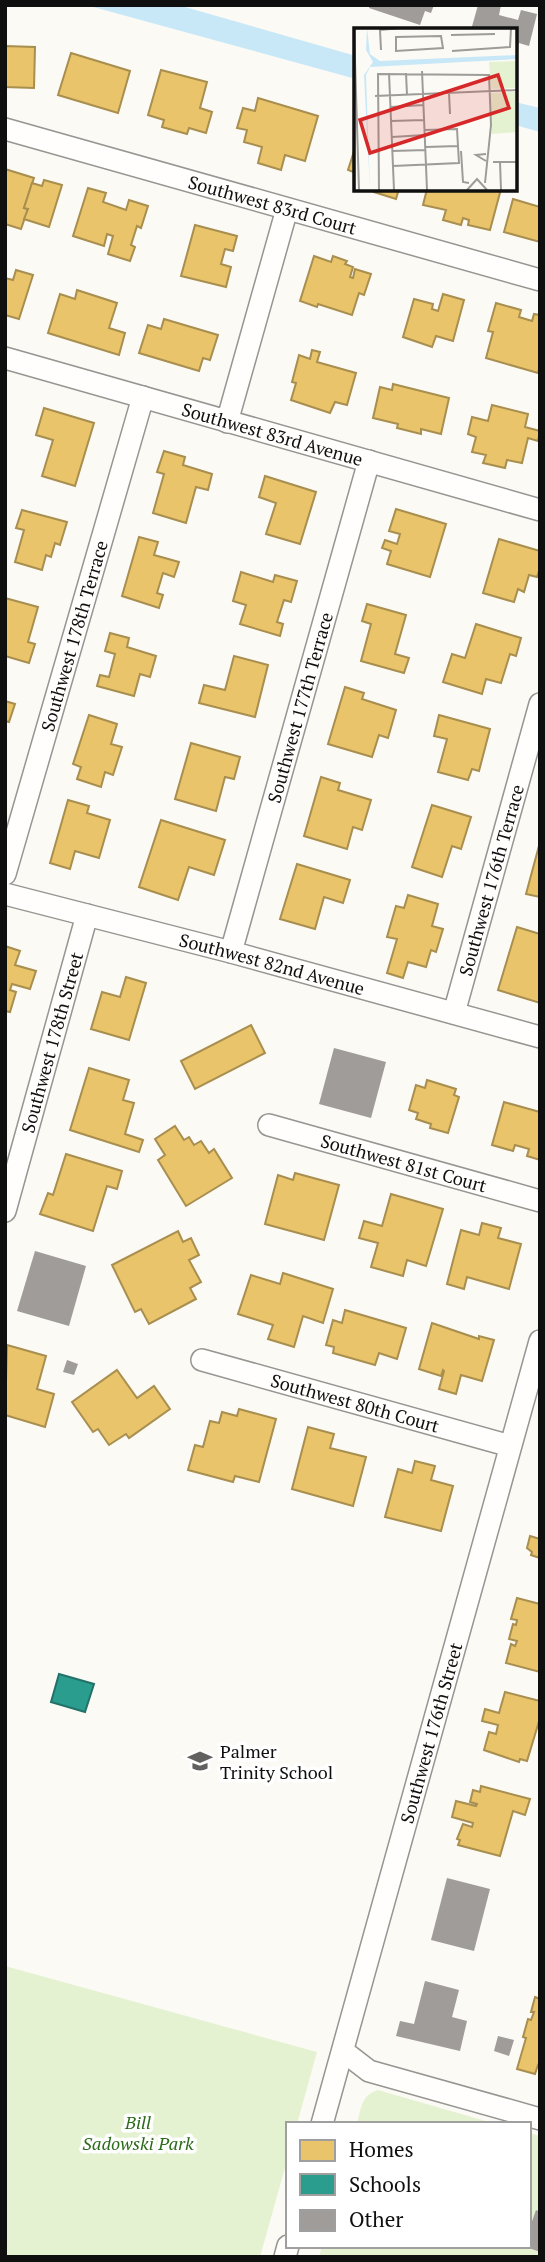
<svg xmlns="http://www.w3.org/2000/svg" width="545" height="2262" font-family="'PT Serif',serif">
  <rect width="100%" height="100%" fill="#fcfaf4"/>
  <g fill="#e5f2d2">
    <path d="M5 1966 317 2052 297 2124H288V2157L260 2257H5Z"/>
    <path d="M378 2090 496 2124H357C361 2109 361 2095 378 2090Z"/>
    <path d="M529 2133 540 2136V2257H319L322 2246H529Z"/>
  </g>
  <g fill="#c8e8f8">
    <path d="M86 5H178L356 56V79Z"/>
    <path d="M515 102 540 108V132L515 125Z"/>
  </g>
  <g fill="#e9c46a" stroke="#a88e4f" stroke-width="2">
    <path d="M5 46 35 47 34 88 5 87Z"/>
    <path d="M71 53 130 71 118 113 58 95Z"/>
    <path d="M161 70 207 82 200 108 212 112 206 133 189 128 187 134 162 127 164 120 148 115Z"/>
    <path d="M258 98 318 116 305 161 285 155 281 170 258 163 262 147 244 142 247 130 237 128 243 108 255 111Z"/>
    <path d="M356 145V173L348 170Z"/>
    <path d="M5 169 34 178 24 208 28 209 21 229 5 224Z"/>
    <path d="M44 180 62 185 49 227 24 219 28 209 24 208 32 183 42 186Z"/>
    <path d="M88 188 106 193 103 202 126 210 129 200 148 206 141 228 137 226 131 245 135 247 130 261 108 254 113 236 107 234 104 246 73 236Z"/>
    <path d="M375 189H399L396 199 374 192Z"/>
    <path d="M427 189H501L490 230 468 225 469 220 463 218 461 225 443 220 446 210 423 205Z"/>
    <path d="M513 199 540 207V242L504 232Z"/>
    <path d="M195 225 237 236 233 251 225 249 221 264 231 267 226 287 181 276Z"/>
    <path d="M314 256 331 262 333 256 347 261 345 264 353 267 350 277 353 278 355 269 371 274 364 295 359 293 352 315 318 304 317 307 300 301Z"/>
    <path d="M16 270 33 275 19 319 5 315V278L13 280Z"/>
    <path d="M77 290 117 303 109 328 125 333 119 355 48 333 60 294 75 299Z"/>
    <path d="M443 294 464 300 453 341 436 336 432 347 403 337 414 299 433 304 432 309 438 311Z"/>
    <path d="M496 303 521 310 519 317 532 321 534 314 540 315V365L538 373 486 358 493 332 488 331Z"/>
    <path d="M164 319 218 335 210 360 203 358 199 371 139 353 148 325 161 329Z"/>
    <path d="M312 350 320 352 317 362 356 373 347 405 335 402 330 413 291 400 296 383 292 382 299 355 310 359Z"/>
    <path d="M393 384 449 398 441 434 421 429V434L397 428 398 424 373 418 380 387 392 390Z"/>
    <path d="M492 405 528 414 525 427 540 431 538 441 528 438 522 463 507 460 505 468 483 463 486 455 472 452 476 437 468 434 472 417 488 421Z"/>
    <path d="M44 408 94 423 75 486 42 476 53 440 36 435Z"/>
    <path d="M164 451 185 457 183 465 212 474 208 490 196 487 186 523 153 513 164 474 157 472Z"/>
    <path d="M265 476 316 492 300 544 266 534 276 503 259 497Z"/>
    <path d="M396 509 446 524 430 577 387 564 391 551 382 548 385 540 397 544 400 534 389 531Z"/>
    <path d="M22 510 67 522 60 545 55 543 51 557 46 555 42 570 15 562 24 530 16 528Z"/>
    <path d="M139 537 158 542 154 555 179 562 174 577 163 573 157 593 163 595 159 608 122 596Z"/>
    <path d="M499 539 540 551V568L537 577 529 575 524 592 518 589 514 602 483 593Z"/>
    <path d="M241 572 273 582 275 575 297 581 291 602 284 600 277 622 283 624 280 636 240 624 246 605 233 601Z"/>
    <path d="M5 598 38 607 28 642 35 644 29 663 5 656Z"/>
    <path d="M367 604 406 615 395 654 409 658 404 673 361 661 371 624 362 621Z"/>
    <path d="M476 624 521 638 516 656 510 654 501 683 486 679 482 694 443 682 452 654 465 658Z"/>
    <path d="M110 633 129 638 127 647 156 656 150 677 140 674 134 696 97 686 100 675 109 677 115 654 105 651Z"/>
    <path d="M234 656 268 665 255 717 199 703 204 685 225 690Z"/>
    <path d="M345 687 364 693 362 699 396 710 388 738 379 735 372 757 328 744Z"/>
    <path d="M5 701 15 704 9 722 5 721Z"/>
    <path d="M89 715 117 724 111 744 122 747 113 775 105 772 101 787 77 779 81 767 73 764Z"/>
    <path d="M439 715 490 729 479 771 472 769 468 780 438 772 447 739 434 736Z"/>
    <path d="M191 743 240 757 234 779 225 777 216 811 175 799Z"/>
    <path d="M321 777 340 783 338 790 371 800 362 830 353 827 347 849 304 836Z"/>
    <path d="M68 800 89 806 87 813 110 820 99 858 75 851 70 869 50 863Z"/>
    <path d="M432 805 471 817 461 849 452 846 442 877 412 867Z"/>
    <path d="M161 820 225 840 214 875 189 867 178 900 139 887Z"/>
    <path d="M540 842V897L526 894Z"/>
    <path d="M297 864 350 880 343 903 324 897 315 929 280 919Z"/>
    <path d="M408 895 438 904 432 926 443 929 436 952 431 950 426 967 408 962 403 978 387 973 397 939 387 937 396 906 404 908Z"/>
    <path d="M517 927 540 934V1003L498 990Z"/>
    <path d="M5 946 20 951 15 965 36 971 30 989 12 984 10 990 16 992 10 1012 5 1011Z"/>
    <path d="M126 977 146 983 129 1040 91 1029 102 992 120 997Z"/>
    <path d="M251 1025 265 1053 195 1089 181 1061Z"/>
    <path d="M89 1068 129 1080 123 1100 134 1103 125 1134 143 1140 139 1152 70 1130Z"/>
    <path d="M427 1080 456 1089 454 1095 459 1097 448 1133 430 1128 431 1124 416 1119 418 1113 409 1110 416 1085 425 1088Z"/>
    <path d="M504 1102 540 1112V1160L527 1156 529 1149 515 1145 513 1151 492 1145Z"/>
    <path d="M175 1126 184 1140 189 1137 194 1145 201 1141 209 1153 214 1149 232 1178 186 1206 158 1160 165 1155 155 1139Z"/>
    <path d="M66 1154 122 1171 117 1189 107 1186 93 1231 40 1214 48 1193 53 1195Z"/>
    <path d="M295 1173 339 1185 324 1240 265 1224 278 1175 293 1180Z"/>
    <path d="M391 1194 443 1209 426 1266 407 1260 403 1276 371 1267 378 1243 359 1238 364 1221 382 1226Z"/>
    <path d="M482 1223 501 1228 498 1238 521 1244 509 1289 467 1277 464 1289 447 1284 461 1230 479 1235Z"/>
    <path d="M178 1231 183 1242 191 1238 199 1255 189 1260 201 1282 190 1288 196 1299 149 1324 141 1309 135 1312 112 1265Z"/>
    <path d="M283 1273 333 1289 323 1323 303 1316 294 1347 268 1339 273 1325 238 1314 251 1275 280 1284Z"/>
    <path d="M345 1310 406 1328 397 1359 379 1353 375 1365 333 1353 334 1347 326 1345 333 1320 342 1323Z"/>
    <path d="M432 1323 479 1339V1336L494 1340 482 1381 461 1375 456 1394 439 1389 444 1371 443 1370 441 1376 419 1369Z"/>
    <path d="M7 1345 46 1356 37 1389 54 1394 45 1427 5 1415Z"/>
    <path d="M117 1370 137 1398 154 1386 170 1409 129 1438 126 1434 109 1445 98 1429 93 1432 72 1402Z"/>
    <path d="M239 1409 276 1419 259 1482 235 1476 233 1482 188 1470 195 1445 203 1447 210 1421 219 1423 222 1412 237 1416Z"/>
    <path d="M308 1427 334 1434 330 1448 366 1457 353 1506 292 1489Z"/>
    <path d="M415 1461 435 1466 431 1480 453 1486 441 1531 385 1517 398 1469 412 1473Z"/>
    <path d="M530 1536 540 1539V1558L531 1555 532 1552 527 1548Z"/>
    <path d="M517 1598 540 1604V1672L506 1663 511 1644 515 1646 517 1641 509 1639 513 1624 516 1625 517 1620 511 1619Z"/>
    <path d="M505 1692 540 1701V1718L527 1761 520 1759 519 1762 484 1750 489 1732 496 1734 498 1725 482 1721 485 1709 499 1713Z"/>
    <path d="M481 1786 530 1799 525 1815 513 1811 500 1856 458 1845 460 1840 457 1839 463 1824 472 1827 473 1823 452 1817 456 1801 476 1806 477 1804 470 1802 473 1790 480 1792Z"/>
    <path d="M535 1997 540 1999V2066L538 2065 535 2074 517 2069 526 2038 523 2037 528 2019 531 2020 534 2012H531Z"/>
  </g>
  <path fill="#2a9d8f" stroke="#227269" stroke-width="2" d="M59 1674 94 1684 85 1712 51 1702Z"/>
  <g fill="#9f9c99">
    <path d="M370 5H434L431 13 425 11 420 25 369 8Z"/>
    <path d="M478 5H501L499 15 518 20 521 10 537 14 529 46 519 43 515 56V30H471Z"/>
    <path d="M334 1048 386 1062 371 1118 319 1104Z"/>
    <path d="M35 1251 86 1266 69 1326 17 1311Z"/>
    <path d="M67 1360 78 1364 74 1375 63 1372Z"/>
    <path d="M447 1878 490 1889 474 1951 431 1940Z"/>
    <path d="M425 1981 459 1990 452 2017 467 2021 460 2051 396 2036 400 2021 414 2024Z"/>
    <path d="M498 2036 514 2040 509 2056 494 2051Z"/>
    <path d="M536 2210 540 2212V2252L529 2248V2230Z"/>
  </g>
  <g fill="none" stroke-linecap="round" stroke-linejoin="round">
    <g stroke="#969592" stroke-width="24">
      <g id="minor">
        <path id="s1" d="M5 129 540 280"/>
        <path id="s2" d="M5 358 540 510"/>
        <path d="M227 422 287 209"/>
        <path id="s3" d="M5 874 143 397"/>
        <path id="s4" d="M5 894 231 952 540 1037"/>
        <path id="s5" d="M231 952 369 461"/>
        <path id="s6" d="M454 1013 540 704"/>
        <path id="s7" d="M269 1125 540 1201"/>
        <path id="s8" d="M5 1211 87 915"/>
        <path id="s9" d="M202 1360 510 1446"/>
        <path d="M343 2051 369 2071 540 2119"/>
        <path id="s10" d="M322 2124 540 1341"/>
        <path d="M285 2257 288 2246"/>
      </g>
    </g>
    <use href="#minor" stroke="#fffefd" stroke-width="21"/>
  </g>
  <defs>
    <g id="school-bare" transform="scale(1.89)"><path d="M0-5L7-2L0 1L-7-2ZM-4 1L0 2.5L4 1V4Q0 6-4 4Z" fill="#62615f" stroke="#fff" stroke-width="2.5" paint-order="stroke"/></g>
  </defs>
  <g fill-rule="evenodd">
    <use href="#school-bare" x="200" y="1761"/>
  </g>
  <g text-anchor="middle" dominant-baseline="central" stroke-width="7" stroke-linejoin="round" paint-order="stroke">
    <g font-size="18" fill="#0f0f0f" stroke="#fff">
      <text stroke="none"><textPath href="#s1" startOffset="278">Southwest 83rd Court</textPath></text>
      <text stroke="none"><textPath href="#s2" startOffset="278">Southwest 83rd Avenue</textPath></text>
      <text stroke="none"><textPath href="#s3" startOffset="248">Southwest 178th Terrace</textPath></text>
      <text stroke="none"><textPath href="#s5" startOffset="254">Southwest 177th Terrace</textPath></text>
      <text stroke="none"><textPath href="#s6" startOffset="138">Southwest 176th Terrace</textPath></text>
      <text stroke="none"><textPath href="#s4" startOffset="276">Southwest 82nd Avenue</textPath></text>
      <text stroke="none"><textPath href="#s8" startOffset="175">Southwest 178th Street</textPath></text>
      <text stroke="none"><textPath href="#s7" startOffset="140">Southwest 81st Court</textPath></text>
      <text stroke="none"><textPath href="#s9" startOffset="159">Southwest 80th Court</textPath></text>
      <text stroke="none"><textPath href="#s10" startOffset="406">Southwest 176th Street</textPath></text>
    </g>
    <g font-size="18" fill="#0f0f0f" stroke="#fff" text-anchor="start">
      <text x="220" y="1751">Palmer<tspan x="220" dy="21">Trinity School</tspan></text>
    </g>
    <g font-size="18" font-style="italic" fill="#2c6b1a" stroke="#fff">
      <text x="138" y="2122">Bill<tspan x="138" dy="21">Sadowski Park</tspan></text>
    </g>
  </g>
  <g transform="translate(354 28)">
    <rect width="163" height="163" fill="#fcfaf4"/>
    <path d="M163 33V60L137 61 135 34ZM163 64V104L138 106 136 65Z" fill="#e5f2d2"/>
    <path d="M13 0 16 26 26 33 163 27V31L16 39 12 47 16 162 10 47 19 34 12 22Z" fill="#c8e8f8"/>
    <path fill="none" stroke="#9d9c98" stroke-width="2" d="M0 0 5 162M97 7 141 6M42 9 87 8 89 20 42 23ZM27 22 26 2 46 0M98 23 156 19 157 0M68 43 73 162M35 45 40 162M52 45 53 67M95 65 96 86M21 68 163 62M37 79 69 77M37 93 70 92M38 109 71 107M72 119 104 118M38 123 72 122M107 123 109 154 115 155M132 126 122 127 132 133M139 134H163M146 134 147 162M39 138 105 135 103 101 71 102M25 162 24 46 135 47 137 97 131 155M113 162 123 151 133 162"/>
    <path fill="#d62828" fill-opacity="0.15" stroke="#d62828" stroke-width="3.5" d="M144 47 155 80 16 125 6 92Z"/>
    <rect width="163" height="163" fill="none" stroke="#0f0f0f" stroke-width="3.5"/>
  </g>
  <rect width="545" height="2262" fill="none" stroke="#0f0f0f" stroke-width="14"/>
  <rect x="286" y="2122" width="245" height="126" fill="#ffffff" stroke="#9f9f9f" stroke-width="2"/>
  <rect x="300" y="2140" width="35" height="21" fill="#e9c46a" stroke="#9f9f9f" stroke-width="2"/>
  <text x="349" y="2157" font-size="21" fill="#0f0f0f">Homes</text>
  <rect x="300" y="2174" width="35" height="21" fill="#2a9d8f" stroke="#9f9f9f" stroke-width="2"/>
  <text x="349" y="2192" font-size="21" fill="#0f0f0f">Schools</text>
  <rect x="300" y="2210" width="35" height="21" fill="#9f9c99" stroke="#9f9f9f" stroke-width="2"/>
  <text x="349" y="2227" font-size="21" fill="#0f0f0f">Other</text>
</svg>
